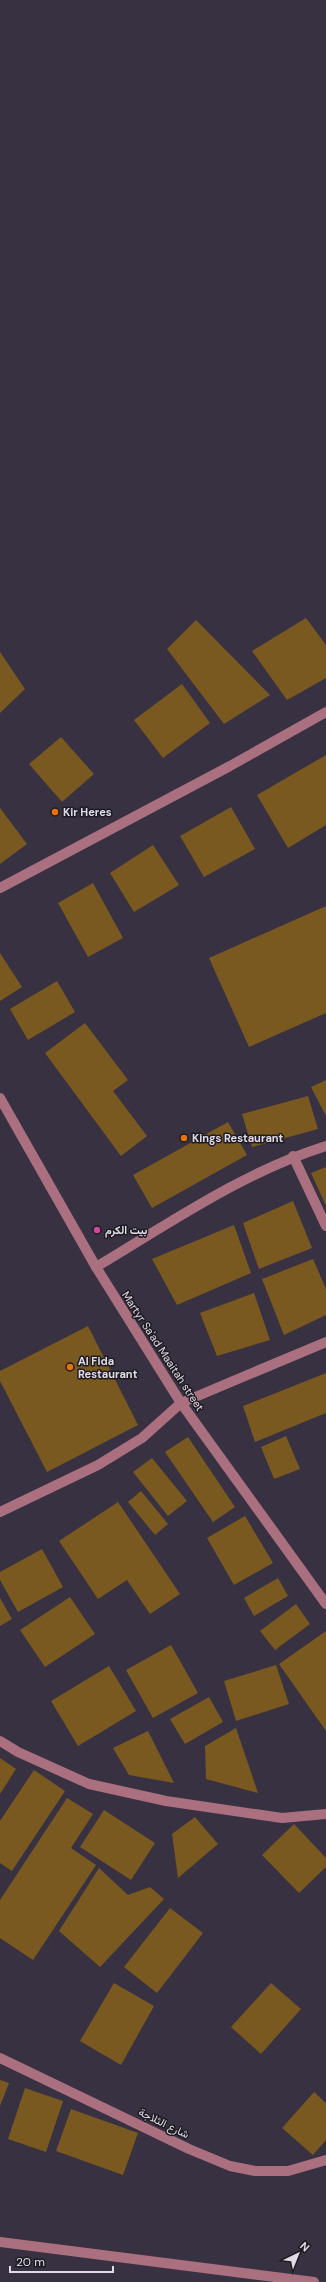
<svg xmlns="http://www.w3.org/2000/svg" width="326" height="2282" font-family="'DM Sans',Vazirmatn,sans-serif">
  <rect width="100%" height="100%" fill="#383142"/>
  <g fill="#79591f">
    <path d="M306 618 326 645V678L287 700 252 651Z"/>
    <path d="M196 620 270 695 224 724 167 649Z"/>
    <path d="M0 652 25 689 0 713Z"/>
    <path d="M182 684 210 723 163 758 134 720Z"/>
    <path d="M61 737 94 774 62 802 29 764Z"/>
    <path d="M326 755V825L288 848 257 795Z"/>
    <path d="M231 807 255 849 204 877 180 836Z"/>
    <path d="M0 808 27 844 0 864Z"/>
    <path d="M153 845 179 885 134 912 110 873Z"/>
    <path d="M93 883 123 938 88 957 58 903Z"/>
    <path d="M326 906V1013L249 1047 209 958Z"/>
    <path d="M0 953 22 987 0 1001Z"/>
    <path d="M57 981 75 1012 28 1040 10 1009Z"/>
    <path d="M85 1023 128 1080 113 1091 147 1136 121 1156 45 1053Z"/>
    <path d="M326 1080V1116L311 1087Z"/>
    <path d="M308 1096 318 1129 252 1147 242 1114Z"/>
    <path d="M228 1122 247 1155 152 1208 133 1175Z"/>
    <path d="M326 1167V1206L311 1173Z"/>
    <path d="M293 1201 312 1248 259 1269 243 1223Z"/>
    <path d="M234 1225 251 1273 177 1305 152 1259Z"/>
    <path d="M313 1259 326 1289V1315L284 1335 262 1279Z"/>
    <path d="M254 1293 270 1340 217 1356 200 1313Z"/>
    <path d="M88 1326 138 1425 47 1472 0 1381V1371Z"/>
    <path d="M326 1373V1413L255 1442 243 1406Z"/>
    <path d="M286 1436 300 1469 274 1479 261 1447Z"/>
    <path d="M188 1437 235 1507 213 1522 165 1452Z"/>
    <path d="M152 1458 187 1501 168 1516 133 1472Z"/>
    <path d="M141 1491 168 1524 155 1535 128 1502Z"/>
    <path d="M118 1502 180 1594 150 1614 127 1580 98 1599 59 1541Z"/>
    <path d="M245 1516 273 1563 234 1585 207 1538Z"/>
    <path d="M42 1549 63 1587 18 1612 0 1580V1572Z"/>
    <path d="M278 1578 288 1596 254 1616 244 1598Z"/>
    <path d="M70 1597 95 1634 45 1667 20 1630Z"/>
    <path d="M0 1598 12 1619 0 1626Z"/>
    <path d="M296 1604 310 1624 275 1650 260 1631Z"/>
    <path d="M326 1631V1731L279 1664Z"/>
    <path d="M171 1645 198 1693 153 1718 126 1670Z"/>
    <path d="M276 1665 289 1704 236 1721 224 1681Z"/>
    <path d="M109 1666 136 1711 78 1746 51 1701Z"/>
    <path d="M209 1697 223 1722 185 1744 170 1719Z"/>
    <path d="M236 1728 258 1793 206 1779 205 1746Z"/>
    <path d="M148 1731 174 1783 129 1775 113 1748Z"/>
    <path d="M0 1758 16 1769 0 1794Z"/>
    <path d="M34 1770 65 1791 12 1871 0 1863V1821Z"/>
    <path d="M67 1798 93 1814 71 1848 96 1865 33 1960 0 1938V1900Z"/>
    <path d="M104 1810 155 1843 131 1880 80 1847Z"/>
    <path d="M195 1817 218 1844 178 1878 172 1834Z"/>
    <path d="M294 1824 326 1858V1867L299 1893 262 1855Z"/>
    <path d="M99 1868 128 1895 150 1887 164 1899 100 1967 59 1931Z"/>
    <path d="M170 1908 203 1933 157 1993 124 1967Z"/>
    <path d="M114 1983 154 2006 121 2065 80 2041Z"/>
    <path d="M271 1983 301 2009 261 2054 231 2027Z"/>
    <path d="M0 2080 9 2083 0 2106Z"/>
    <path d="M25 2088 63 2101 46 2152 8 2139Z"/>
    <path d="M314 2092 326 2103V2140L313 2155 282 2128Z"/>
    <path d="M71 2109 138 2133 123 2175 56 2151Z"/>
  </g>
  <g fill="none" stroke-linecap="round" stroke-linejoin="round">
    <g stroke="#aa707f" stroke-width="10">
      <path d="M0 888 230 766 326 712"/>
      <path d="M0 1098 96 1267 181 1403 326 1604"/>
      <path d="M293 1156 326 1226"/>
      <path d="M96 1267C170 1223 243 1172 326 1146"/>
      <path d="M0 1512 98 1465 142 1438 181 1403 326 1342"/>
      <path d="M0 1741 18 1752 89 1784 166 1801 282 1818 326 1814"/>
      <path d="M0 2058 189 2149 230 2166 255 2171H288L326 2160"/>
      <path d="M0 2242 314 2282"/>
    </g>
  </g>
  <g fill="#e8710a" stroke="#1e1b22" stroke-width="1.5">
    <circle cx="55" cy="812" r="4"/>
    <circle cx="184" cy="1138" r="4"/>
    <circle cx="70" cy="1367" r="4"/>
  </g>
  <circle fill="#d1479c" stroke="#1e1b22" stroke-width="1.5" cx="97" cy="1230" r="4"/>
  <g text-anchor="middle" dominant-baseline="central" stroke-width="3" stroke-linejoin="round" paint-order="stroke">
    <g font-size="11" font-weight="bold" fill="#e0dbe6" stroke="#1e1b22" text-anchor="start">
      <text x="63" y="812">Kir Heres</text>
      <text x="192" y="1138">Kings Restaurant</text>
      <text x="105" y="1230">بيت الكرم</text>
      <text x="78" y="1361">Al Fida<tspan x="78" dy="13">Restaurant</tspan></text>
    </g>
    <g font-size="11" fill="#e0dbe6" stroke="#1e1b22">
      <text transform="translate(163 1351) rotate(57)">Martyr Sa'ad Maaitah street</text>
      <text transform="translate(164 2123) rotate(26)">شارع الثلاجة</text>
    </g>
  </g>
  <g transform="translate(298 2254) rotate(43)" stroke="#1e1b22" stroke-width="3" paint-order="stroke">
  <path d="M0-3L7 15L0 10L-7 15Z" fill="#e0dbe6"/>
  <text y="-6" font-size="11" font-weight="bold" text-anchor="middle" fill="#e0dbe6">N</text>
  </g>
  <path d="M10 2266v6h103v-6" fill="none" stroke="#e0dbe6" stroke-width="2"/>
  <text x="16" y="2266" font-size="12" fill="#e0dbe6" stroke="#1e1b22" stroke-width="3" paint-order="stroke">20 m</text>
</svg>
